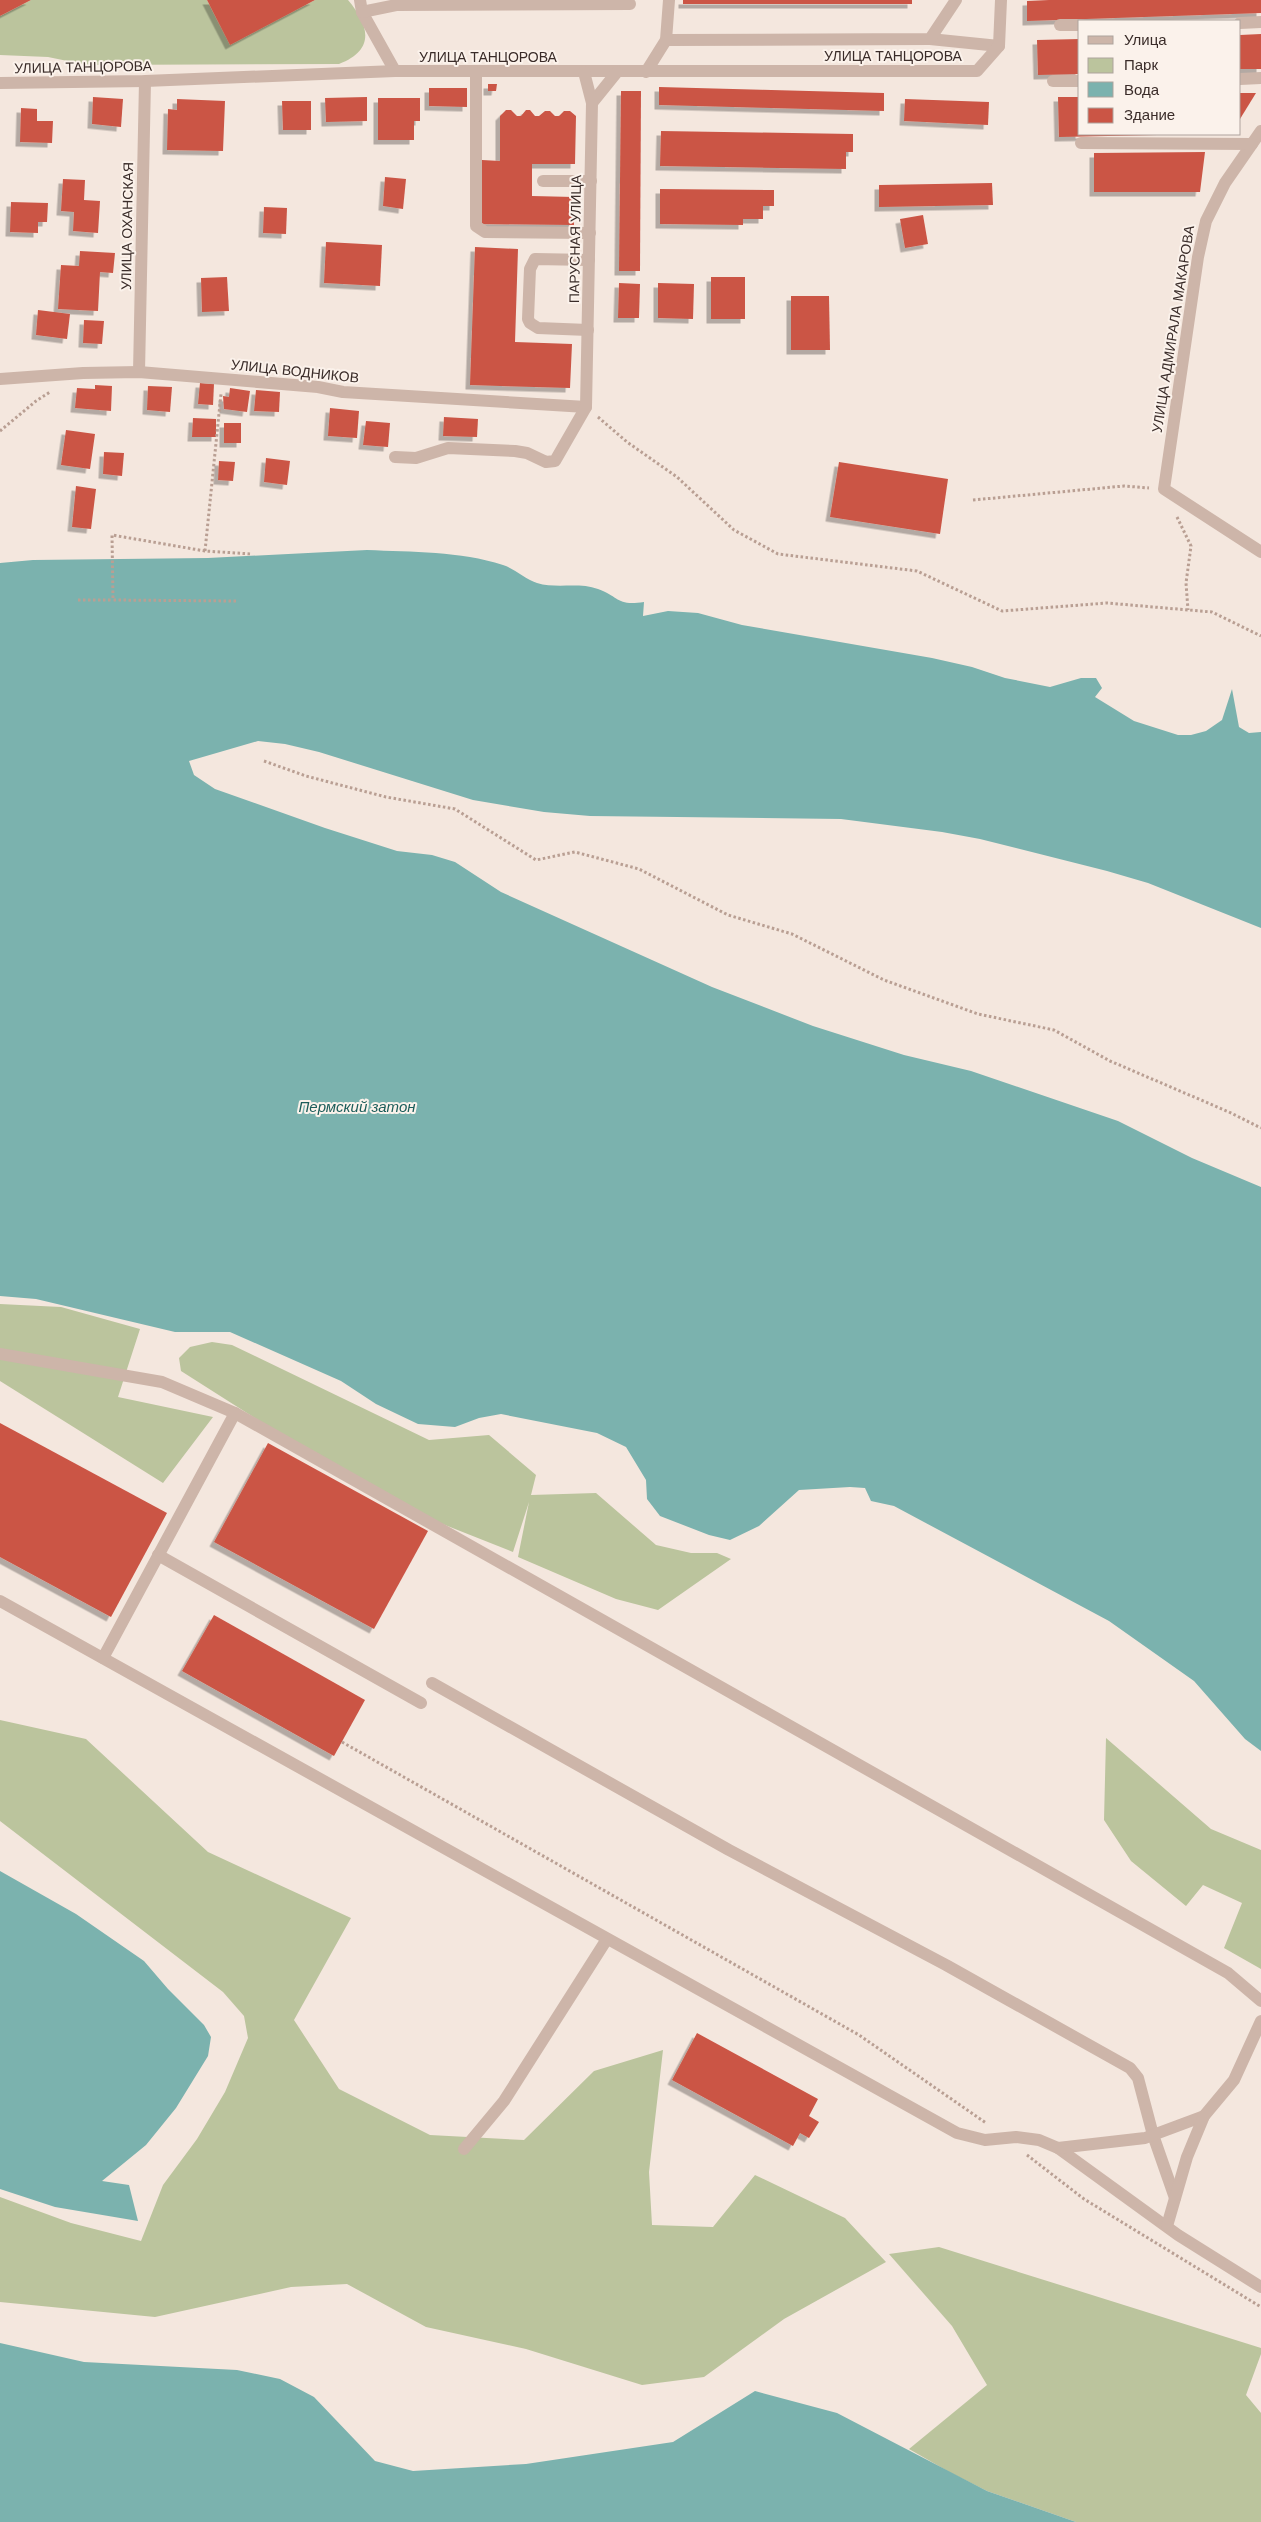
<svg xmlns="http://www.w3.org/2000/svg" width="1261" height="2522" font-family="Arial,sans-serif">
  <defs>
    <filter id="shadow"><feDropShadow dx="-4.5" dy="4.5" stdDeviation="0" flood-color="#0004"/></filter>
  </defs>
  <rect width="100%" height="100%" fill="#f4e7de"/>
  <g fill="#bbc49d">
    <path d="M31 0H207L230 44 315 0H348C369 25 376 50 339 64L87 65 48 57 0 55V16Z"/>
    <path d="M0 1304 61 1307 140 1329 118 1397 213 1417 163 1483 0 1381Z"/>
    <path d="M212 1342 232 1345 429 1440 489 1435 536 1475 531 1495 596 1493 656 1545 691 1553H717L731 1559 658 1610 616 1599 518 1557 529 1502 513 1552 387 1502 181 1371 179 1358 190 1347Z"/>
    <path d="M0 1720 86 1739 208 1852 351 1918 294 2020 339 2089 430 2135 524 2140 594 2071 663 2050 649 2172 652 2225 713 2227 755 2175 845 2218 886 2262 784 2319 704 2377 642 2385 526 2349 426 2327 347 2284 291 2287 155 2317 0 2302V2197L71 2223 141 2241 163 2185 197 2139 225 2092 248 2038 244 2016 223 1992 0 1821Z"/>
    <path d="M1106 1738 1211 1829 1261 1850V1969L1224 1948 1242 1903 1203 1885 1186 1906 1131 1861 1104 1820Z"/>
    <path d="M939 2247 1261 2348V2354L1246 2395 1261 2413V2522H1076L987 2491 951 2473 909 2449 987 2385 952 2326 889 2254Z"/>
  </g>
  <g fill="#7bb2ae">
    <path d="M367 550C412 552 460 551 503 565 515 569 525 579 537 583 556 589 579 582 598 589 620 597 616 606 644 602L643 616 668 611 698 613 742 625 932 658 972 667 1005 678 1050 687 1081 678H1096L1102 688 1095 697 1134 721 1178 735H1191L1206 731 1222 720 1232 689 1239 727 1249 733 1261 732V928L1148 883 1107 871 980 839 942 832 841 819 590 816 544 812 473 800 319 752 285 744 258 741 189 761 194 775 215 789 325 828 397 851 432 855 455 862 501 892 712 987 813 1026 904 1055 971 1071 1118 1121 1192 1158 1261 1187V1751L1245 1739 1194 1681 1109 1621 894 1506 871 1501 865 1488 850 1487 799 1490 759 1526 730 1540 709 1535 660 1516 647 1499 646 1480 626 1447 597 1433 501 1414 479 1418 455 1427 418 1424 376 1404 341 1381 230 1332H175L36 1299 0 1296V563L33 560 208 558Z"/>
    <path d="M0 1871 76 1914 144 1961 168 1989 204 2025 211 2037 208 2056 176 2108 146 2145 102 2181 129 2185 138 2221 55 2207 0 2189Z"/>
    <path d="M0 2343 84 2362 237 2370 280 2379 314 2397 375 2461 413 2471 526 2464 673 2442 755 2391 837 2413 987 2491 1076 2522H0Z"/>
  </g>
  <g fill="#cb5545" filter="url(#shadow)">
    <path d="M0 0H31L0 16Z"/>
    <path d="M207 0H315L230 45Z"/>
    <rect x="683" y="0" width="229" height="4"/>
    <path d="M1049 0H1261V13L1027 21V1Z"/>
    <path d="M1261 34V69H1240V35Z"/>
    <path d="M1080 39V74L1038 75 1037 40Z"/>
    <path d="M488 84H497L496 91H488Z"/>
    <path d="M659 87 884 93V111L659 105Z"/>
    <path d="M429 88H467V107L429 106Z"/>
    <path d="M621 91H641L640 271H619Z"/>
    <path d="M1240 93H1256L1240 119Z"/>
    <path d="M93 97 123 99 121 127 92 124Z"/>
    <path d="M367 97V121L326 122 325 98Z"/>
    <path d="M1058 97H1080V134L1157 135 1059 137Z"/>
    <path d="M378 98H420V121H414V140H378Z"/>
    <path d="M177 99 225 101 223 151 167 150 168 109 177 110Z"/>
    <path d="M905 99 989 102 988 125 904 121Z"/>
    <path d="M282 101H311V130H283Z"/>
    <path d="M21 108 37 109V121H53L52 143 20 142Z"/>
    <path d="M506 110H511L517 116H521L526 110H530L535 116H539L545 111H550L555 116H559L564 111H570L576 116 575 164H532V196L574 197V225L481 224 482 160 500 161V116Z"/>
    <path d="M661 131 853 134V152H846V169L660 166Z"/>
    <path d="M1205 152 1200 192H1094V153Z"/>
    <path d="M385 177 406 179 403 209 383 206Z"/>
    <path d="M63 179 85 180 84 200 100 201 98 233 73 231 74 212 61 211Z"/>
    <path d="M992 183 993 205 879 207V185Z"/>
    <path d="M660 189 774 190V206H763V219H743V225L660 224Z"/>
    <path d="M11 202 48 203 47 222H38V233L10 232Z"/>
    <path d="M264 207 287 208 286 234 263 233Z"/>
    <path d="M923 215 928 244 905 248 900 219Z"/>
    <path d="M326 242 382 245 380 286 324 283Z"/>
    <path d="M475 247 518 249 515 342 572 344 570 388 470 385Z"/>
    <path d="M80 251 115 253 113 273 100 272 98 311 58 309 61 265 79 266Z"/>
    <path d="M227 277 229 311 202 312 201 278Z"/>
    <rect x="711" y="277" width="34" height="42"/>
    <path d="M619 283 640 284 639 318H618Z"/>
    <path d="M658 283 694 284 693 319 658 318Z"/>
    <path d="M791 296H829L830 350H791Z"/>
    <path d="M38 310 70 314 67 339 36 335Z"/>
    <path d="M84 320 104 321 102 344 83 343Z"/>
    <path d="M200 383 214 384 213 405 198 404Z"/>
    <path d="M95 385 112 386 111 411 75 408 77 388 95 389Z"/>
    <path d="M148 386 172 387 170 412 147 410Z"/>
    <path d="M230 388 250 391 247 412 224 409 223 396 229 397Z"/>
    <path d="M256 390 280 392 279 412 254 411Z"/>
    <path d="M330 408 359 411 357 438 328 436Z"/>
    <path d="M444 417 478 419 477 437 443 436Z"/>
    <path d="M193 418 216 419V437H192Z"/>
    <path d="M366 421 390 423 388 447 363 445Z"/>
    <rect x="224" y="423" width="17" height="20"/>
    <path d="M66 430 95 434 90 469 61 465Z"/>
    <path d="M104 452 124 453 122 476 103 474Z"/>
    <path d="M266 458 290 461 287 485 264 482Z"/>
    <path d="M219 461 235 462 233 481 218 480Z"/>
    <path d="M839 462 948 479 940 534 830 517Z"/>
    <path d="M76 486 96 489 91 529 72 527Z"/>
    <path d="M0 1423 167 1513 111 1617 0 1557Z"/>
    <path d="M268 1443 428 1531 374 1629 214 1542Z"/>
    <path d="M214 1615 365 1700 334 1756 182 1671Z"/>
    <path d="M697 2033 818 2099 809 2116 819 2122 809 2138 800 2133 793 2146 672 2080Z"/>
  </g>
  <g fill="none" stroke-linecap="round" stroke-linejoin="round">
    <g stroke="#b99f93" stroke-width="3" stroke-dasharray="2.5 2.5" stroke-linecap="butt">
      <path d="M598 417 627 442 677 477 734 530 778 554 917 571 1002 611 1107 603 1212 612 1261 636"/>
      <path d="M0 431 36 401 50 392"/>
      <path d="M973 500 1124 486 1149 488"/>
      <path d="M1177 517 1191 546 1186 583 1188 610"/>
      <path d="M205 551 221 394"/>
      <path d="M78 600H113"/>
      <path d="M236 601 113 600 112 535 205 551 252 554"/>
      <path d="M264 761 306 776 386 797 455 809 536 860 575 852 639 869 728 915 792 934 884 980 978 1014 1054 1030 1110 1061 1229 1112 1261 1128"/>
      <path d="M342 1742 859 2035 986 2123"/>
      <path d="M1027 2155 1084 2199 1261 2307"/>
    </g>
    <g stroke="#cdb5a9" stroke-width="12">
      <path d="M360 0 362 12 395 71"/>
      <path d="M362 12 396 5 630 4"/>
      <path d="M1240 23 1261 22"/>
      <path d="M1060 25H1080"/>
      <path d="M930 39 999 46"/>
      <path d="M666 40 930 39 956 0"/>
      <path d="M476 72V226L485 232 590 233"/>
      <path d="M646 72 666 40 669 0"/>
      <path d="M1240 79 1261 78"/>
      <path d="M1053 81H1080"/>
      <path d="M0 83 145 81 395 71H977L999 46 1001 0"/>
      <path d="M592 103 617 72"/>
      <path d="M1261 131 1225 183 1206 221 1198 257 1164 489 1261 552"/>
      <path d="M1081 143 1252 144"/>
      <path d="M543 181H591"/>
      <path d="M588 330 538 328 530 323 528 319 530 269 535 259 589 260"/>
      <path d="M139 372 145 81"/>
      <path d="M0 379 83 373 139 372 318 387 343 392 586 407"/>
      <path d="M395 457 416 458 448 448 515 451 527 453 546 462 555 461 586 407 592 103 584 72"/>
      <path d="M0 1354 162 1382 235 1413 1228 1973 1261 2001"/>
      <path d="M158 1555 421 1703"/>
      <path d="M0 1601 957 2133 985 2140 1016 2137 1039 2140 1058 2148 1178 2235 1261 2287"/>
      <path d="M103 1658 235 1413"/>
      <path d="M432 1683 729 1850 946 1965 1130 2068 1138 2078 1153 2135 1175 2198"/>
      <path d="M1058 2148 1145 2138 1204 2116"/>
      <path d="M464 2149 504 2101 607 1939"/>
      <path d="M1167 2226 1187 2157 1204 2116 1234 2080 1261 2021"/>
    </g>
  </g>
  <g text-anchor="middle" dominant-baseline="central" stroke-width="4" stroke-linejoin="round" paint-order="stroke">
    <g font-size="14" fill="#3a2c29" stroke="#fbf2eb">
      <text x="893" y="56">УЛИЦА ТАНЦОРОВА</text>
      <text x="488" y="57">УЛИЦА ТАНЦОРОВА</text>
      <text transform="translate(83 67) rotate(-1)">УЛИЦА ТАНЦОРОВА</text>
      <text transform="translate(127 226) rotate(-89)">УЛИЦА ОХАНСКАЯ</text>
      <text transform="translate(575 239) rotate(-89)">ПАРУСНАЯ УЛИЦА</text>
      <text transform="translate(1173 329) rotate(-81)">УЛИЦА АДМИРАЛА МАКАРОВА</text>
      <text transform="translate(295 371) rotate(6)">УЛИЦА ВОДНИКОВ</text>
    </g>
    <g font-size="15" font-style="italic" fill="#1c5d5a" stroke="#fbf2eb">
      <text x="357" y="1106">Пермский затон</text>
    </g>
  </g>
  <rect x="1078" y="20" width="162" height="115" fill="#fbf2eb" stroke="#aea39d"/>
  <rect x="1088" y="36" width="25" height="8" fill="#cdb5a9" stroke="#aea39d"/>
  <text x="1124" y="45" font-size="15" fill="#3a2c29">Улица</text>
  <rect x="1088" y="58" width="25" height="15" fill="#bbc49d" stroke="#aea39d"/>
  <text x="1124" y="70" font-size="15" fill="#3a2c29">Парк</text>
  <rect x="1088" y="82" width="25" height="15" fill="#7bb2ae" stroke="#aea39d"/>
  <text x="1124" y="95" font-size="15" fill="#3a2c29">Вода</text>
  <rect x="1088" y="108" width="25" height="15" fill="#cb5545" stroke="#aea39d"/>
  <text x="1124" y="120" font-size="15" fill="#3a2c29">Здание</text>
</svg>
